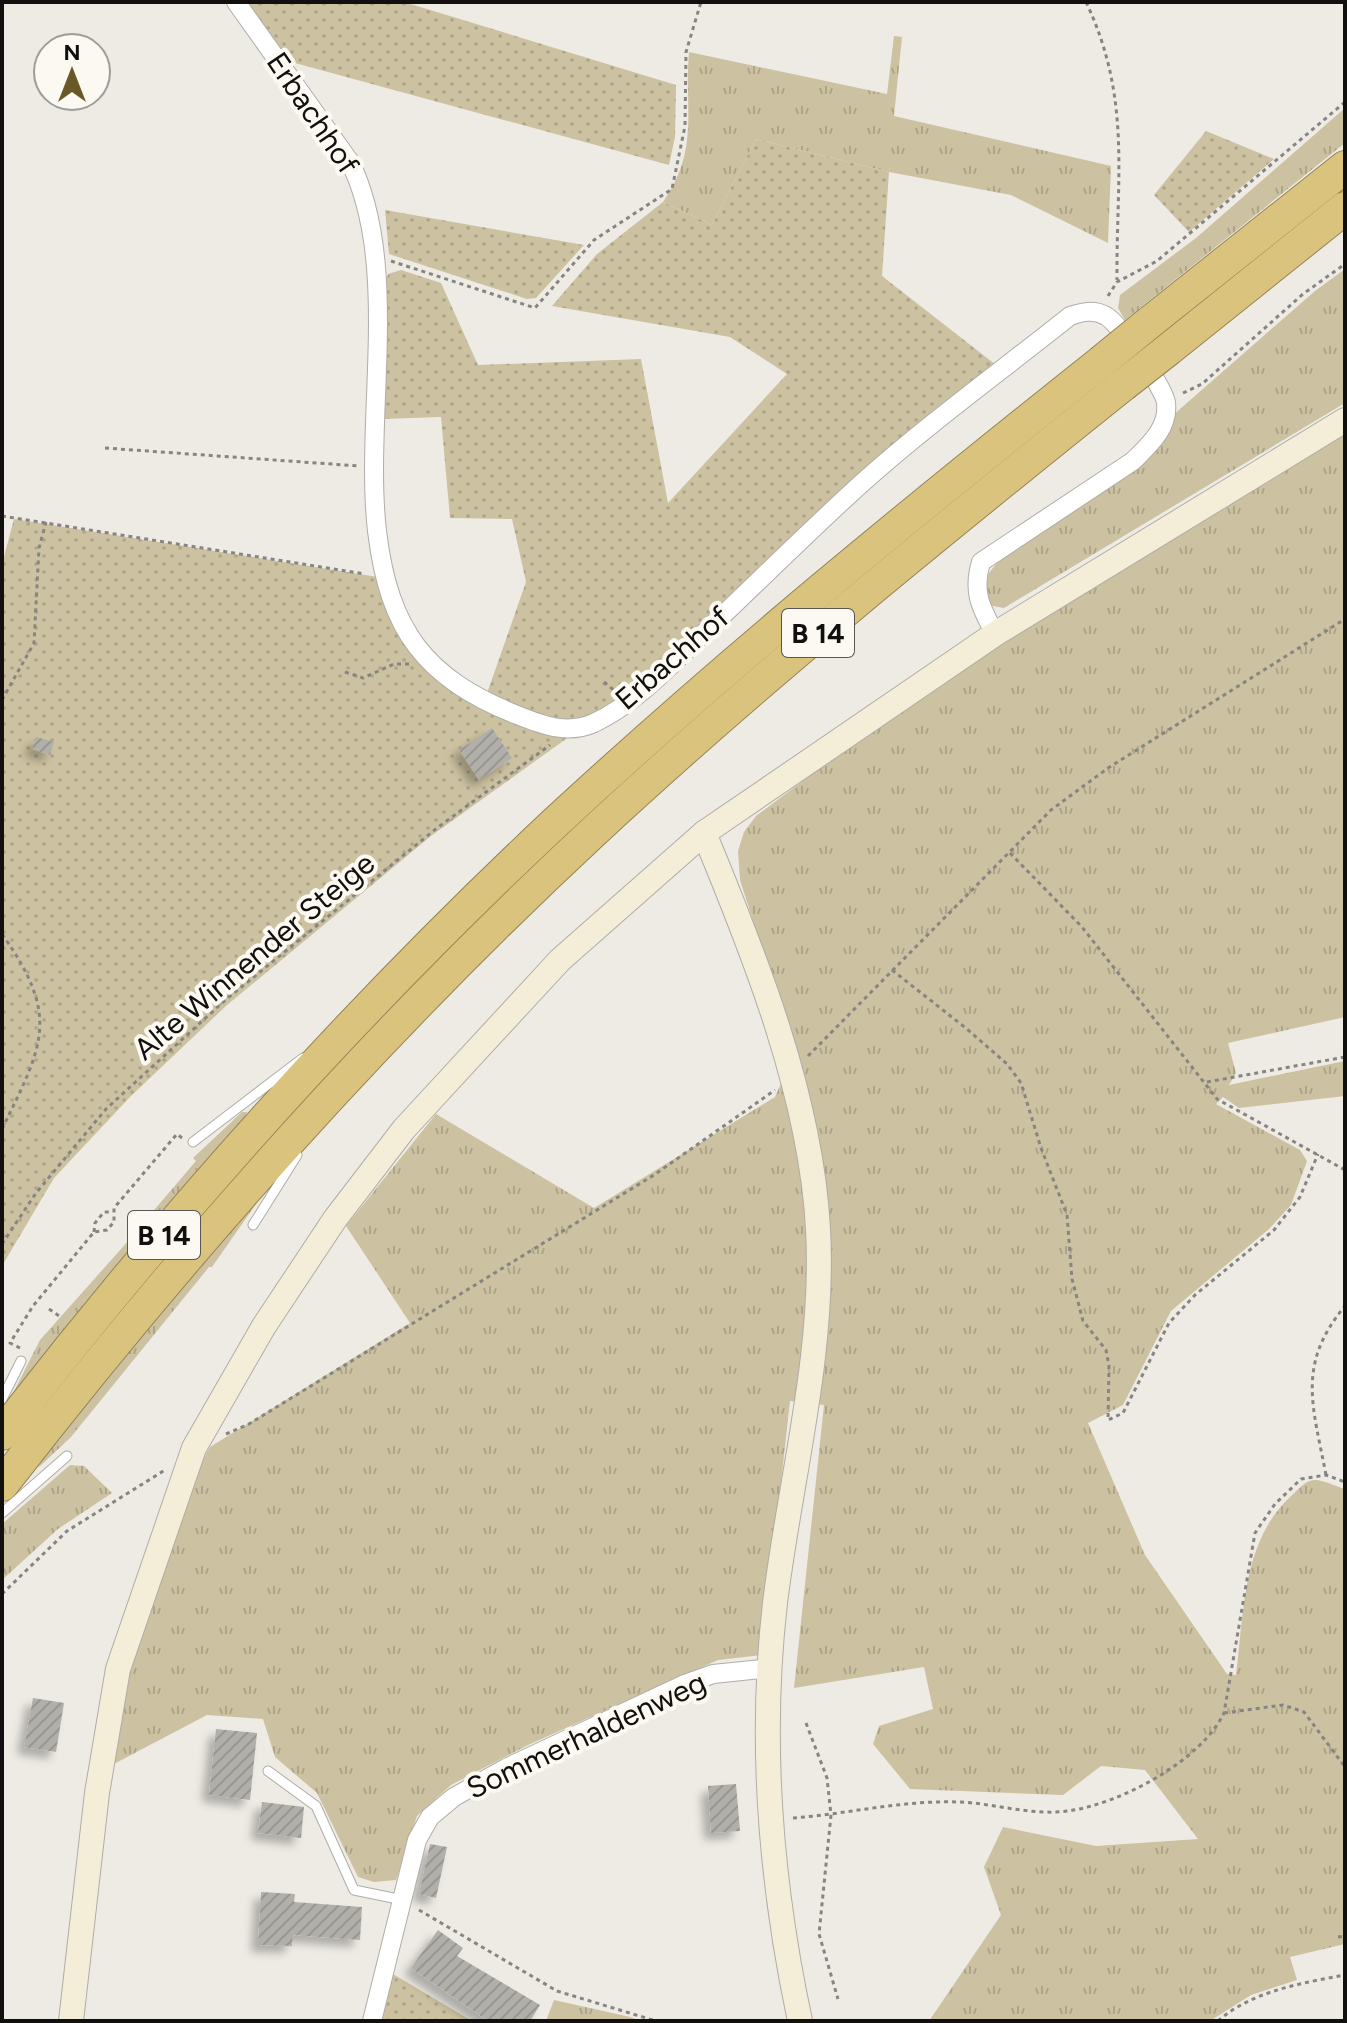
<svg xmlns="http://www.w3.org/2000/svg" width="1347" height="2023" font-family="Figtree,sans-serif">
  <defs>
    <pattern id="grass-tufts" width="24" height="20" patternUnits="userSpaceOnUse" patternTransform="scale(2)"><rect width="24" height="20" fill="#ccc1a0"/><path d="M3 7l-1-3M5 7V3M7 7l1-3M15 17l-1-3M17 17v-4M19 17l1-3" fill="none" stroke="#aea589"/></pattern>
    <pattern id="garden-dots" width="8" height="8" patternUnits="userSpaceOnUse" patternTransform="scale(2)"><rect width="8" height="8" fill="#ccc1a0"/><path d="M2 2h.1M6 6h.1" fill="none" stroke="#aea589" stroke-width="1.8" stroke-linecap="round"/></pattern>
    <pattern id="building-hatch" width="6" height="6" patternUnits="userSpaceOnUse" patternTransform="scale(2)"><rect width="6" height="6" fill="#b1afa9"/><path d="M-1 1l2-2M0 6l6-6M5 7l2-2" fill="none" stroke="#979690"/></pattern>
    <filter id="shadow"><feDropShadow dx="-7" dy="7" stdDeviation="4" flood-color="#0004"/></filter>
  </defs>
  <rect width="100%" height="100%" fill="#eeebe5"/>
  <g fill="url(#grass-tufts)">
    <path d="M894 36 902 37 894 116 1111 166 1108 243 1011 195 889 172 756 139 712 225 663 202C700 148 684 111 689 52L887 94Z"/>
    <path d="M1345 108V143L1125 320 1118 308 1120 295 1196 238Z"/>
    <path d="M1345 269V403L1004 608 988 605 985 578 996 564 1146 459 1172 416 1315 291Z"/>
    <path d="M1345 431V1017L1228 1043 1236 1073 1229 1085 1345 1061V1096L1239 1108 1223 1097 1216 1104 1300 1150 1307 1161 1291 1205 1269 1229 1171 1311 1123 1405 1088 1423 1145 1555 1227 1674 1236 1675C1244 1614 1242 1542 1290 1497 1297 1491 1305 1480 1315 1480 1324 1480 1337 1487 1345 1489V1944L1290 1957 1297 1980 1251 1995 1210 2021H929L1001 1915 984 1867 1003 1827 1096 1846 1198 1839 1145 1770 1101 1766 1063 1795 910 1789 873 1744 879 1726 933 1709 924 1667 794 1688 824 1405 790 1401 762 1655 718 1660 528 1745 451 1785 417 1816 396 1880 374 1882 358 1877 317 1793 275 1757 263 1719 207 1715 110 1766 126 1661 187 1490 210 1447 410 1323 346 1226 436 1114 594 1208 775 1097 795 1052 740 880 738 851 744 832 756 816 847 748 1001 645Z"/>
    <path d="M242 1112H247L244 1119 11 1397 40 1340 129 1240 134 1244 136 1241 131 1237 196 1161 193 1158Z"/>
    <path d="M253 1198 256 1204 212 1267H209L71 1437 38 1468 47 1452Z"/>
    <path d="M70 1465 84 1466 112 1493 58 1529 2 1580V1524Z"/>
    <path d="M554 2000 630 2017 641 2021H546Z"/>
  </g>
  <g fill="url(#garden-dots)">
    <path d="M244 2H404L676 85 675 137 669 165 284 60Z"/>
    <path d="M1206 131 1274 159 1189 232 1154 195Z"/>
    <path d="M756 139 889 172 882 276 996 365 641 685 431 836 227 1005 131 1096 54 1178 2 1266V564L14 519 384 578 419 650 484 702 526 582 512 519 450 518 441 417 383 419 385 285 388 274 401 270 441 283 478 365 641 359 668 503 787 374 730 337 552 306 597 254 663 202 712 225Z"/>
    <path d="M385 210 584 245 536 298 527 299 389 254Z"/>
    <path d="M393 1974 472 2021H380Z"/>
  </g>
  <g fill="url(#building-hatch)" filter="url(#shadow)">
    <path d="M492 728 512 758 479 780 459 750Z"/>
    <path d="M36 737 54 742 50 755 32 749Z"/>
    <path d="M33 1698 64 1703 56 1752 24 1747Z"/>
    <path d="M216 1729 257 1733 250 1800 209 1795Z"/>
    <path d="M736 1784 740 1831 711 1833 708 1786Z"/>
    <path d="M262 1802 304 1807 301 1838 258 1833Z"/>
    <path d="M430 1844 447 1847 436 1898 419 1894Z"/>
    <path d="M261 1892 295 1894 294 1902 362 1907 360 1940 293 1935 292 1946 258 1945Z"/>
    <path d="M438 1930 463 1948 457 1956 540 2005 530 2021H488L411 1968Z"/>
  </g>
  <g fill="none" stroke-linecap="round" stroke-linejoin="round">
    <g stroke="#afada7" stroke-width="11">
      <g id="lane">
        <path d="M193 1142 303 1058"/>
        <path d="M253 1225 297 1155"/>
        <path d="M2 1399 21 1361"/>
        <path d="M2 1513 67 1456"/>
        <path d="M268 1771 316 1806 354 1890 403 1900"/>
      </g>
    </g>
    <g stroke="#afada7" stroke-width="20">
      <g id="street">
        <path d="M236 2 350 162C401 265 364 417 377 531 389 631 425 678 517 715 542 725 567 735 594 723 636 703 669 667 702 635 756 584 808 532 862 483 928 424 1001 371 1070 316 1082 312 1094 309 1106 316 1119 323 1165 389 1166 403 1169 428 1149 445 1133 461L981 562C972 592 981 608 995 634"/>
        <path d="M372 2021 417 1840 430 1817 454 1797 506 1768 685 1684 713 1674 771 1668"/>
      </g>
    </g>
    <g stroke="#afada7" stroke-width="26">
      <g id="secondary">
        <path d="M704 833C755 956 811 1096 818 1229 825 1354 790 1480 775 1603 759 1742 771 1885 800 2021"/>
        <path d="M71 2021 97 1793 118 1669 194 1448 264 1326 335 1219 404 1129 560 960 704 833 995 634 1345 420"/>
      </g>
    </g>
    <g stroke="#948456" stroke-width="34">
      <g id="highway">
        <path d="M1150 322 1345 167"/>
        <path d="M1169 349 1345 208"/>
        <path d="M2 1434C170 1217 356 1009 557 821 731 660 915 510 1101 362"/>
        <path d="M2 1485C182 1253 376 1034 591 834 761 676 942 530 1123 385"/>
      </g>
    </g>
    <g stroke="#878581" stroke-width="3" stroke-dasharray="4 4" stroke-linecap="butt">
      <path d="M1086 2C1132 99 1116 178 1117 280"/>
      <path d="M391 261 535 308 594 240 672 189 685 126 686 52 701 2"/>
      <path d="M1108 296 1117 282 1157 261 1345 102"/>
      <path d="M1183 393 1202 384 1303 294 1345 264"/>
      <path d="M105 448 359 466"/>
      <path d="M2 516 365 574"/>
      <path d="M345 672 363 678 394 664H410"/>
      <path d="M604 682 616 692"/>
      <path d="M2 700 34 643 39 548 46 522"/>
      <path d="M1010 853 1082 927 1217 1099 1345 1170"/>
      <path d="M2 934C61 1017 43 1045 2 1129"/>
      <path d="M892 970 967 1029 1007 1064 1021 1083 1041 1148 1067 1215 1072 1279 1083 1321 1106 1350 1109 1366 1108 1420 1123 1413 1169 1323 1195 1295 1274 1230 1300 1197 1318 1154"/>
      <path d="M808 1056 1051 810 1108 768 1345 619"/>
      <path d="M1207 1082 1345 1057"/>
      <path d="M94 1232 95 1223 104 1212H112"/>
      <path d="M2 1244 36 1193 106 1109 223 1002 437 828 550 745"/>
      <path d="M49 1309 62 1318"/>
      <path d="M20 1348 10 1343 33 1306 94 1232 107 1230 114 1222V1208L177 1134 182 1138"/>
      <path d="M226 1434 249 1424 654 1175 775 1090"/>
      <path d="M1326 1475C1313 1406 1296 1365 1345 1306"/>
      <path d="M2 1594 67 1531 165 1470"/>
      <path d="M1224 1713 1283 1705 1304 1712 1345 1767"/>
      <path d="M806 1723 827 1778 831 1815 819 1934 838 1999"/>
      <path d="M793 1818C847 1814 903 1800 958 1802 994 1803 1030 1816 1068 1811 1120 1804 1201 1761 1224 1713L1255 1533 1275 1504 1301 1479 1326 1475 1345 1482"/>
      <path d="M419 1910 557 1991 656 2021"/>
      <path d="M1338 1937 1345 1936"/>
      <path d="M1218 2021C1252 1991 1302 1983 1345 1975"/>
    </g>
    <use href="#lane" stroke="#fff" stroke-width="9"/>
    <use href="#street" stroke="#fff" stroke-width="18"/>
    <use href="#secondary" stroke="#f4edd8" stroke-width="24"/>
    <use href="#highway" stroke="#dac37d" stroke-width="32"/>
    <g stroke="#948456" stroke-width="34" stroke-linecap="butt">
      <g id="highway-bridge">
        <path d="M1101 362 1150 322"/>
        <path d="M1123 385 1169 349"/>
      </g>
    </g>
    <use href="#highway-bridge" stroke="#dac37d" stroke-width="32"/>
  </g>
  <g text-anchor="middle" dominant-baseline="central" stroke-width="8" stroke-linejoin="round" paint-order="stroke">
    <g fill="#fbf9f2" stroke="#575652" stroke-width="2">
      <rect x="782" y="609" width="72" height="48" rx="6"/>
      <rect x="128" y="1211" width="72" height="48" rx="6"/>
    </g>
    <g font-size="28" font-weight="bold" fill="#11100e">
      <text x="818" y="633">B 14</text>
      <text x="164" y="1235">B 14</text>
    </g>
    <g font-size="30" fill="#11100e" stroke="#fbf9f2">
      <text transform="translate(313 113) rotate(56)">Erbachhof</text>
      <text transform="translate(672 658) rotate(-41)">Erbachhof</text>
      <text transform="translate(254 956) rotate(-40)">Alte Winnender Steige</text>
      <text transform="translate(586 1735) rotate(-25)">Sommerhaldenweg</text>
    </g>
  </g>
  <rect width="1347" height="2023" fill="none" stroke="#11100e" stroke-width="8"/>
  <g transform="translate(72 72)"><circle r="38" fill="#fbf9f2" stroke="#9d9c97" stroke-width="2"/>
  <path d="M0-6L14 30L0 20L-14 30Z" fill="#695926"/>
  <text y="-12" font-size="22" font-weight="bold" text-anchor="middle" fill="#11100e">N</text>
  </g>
</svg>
